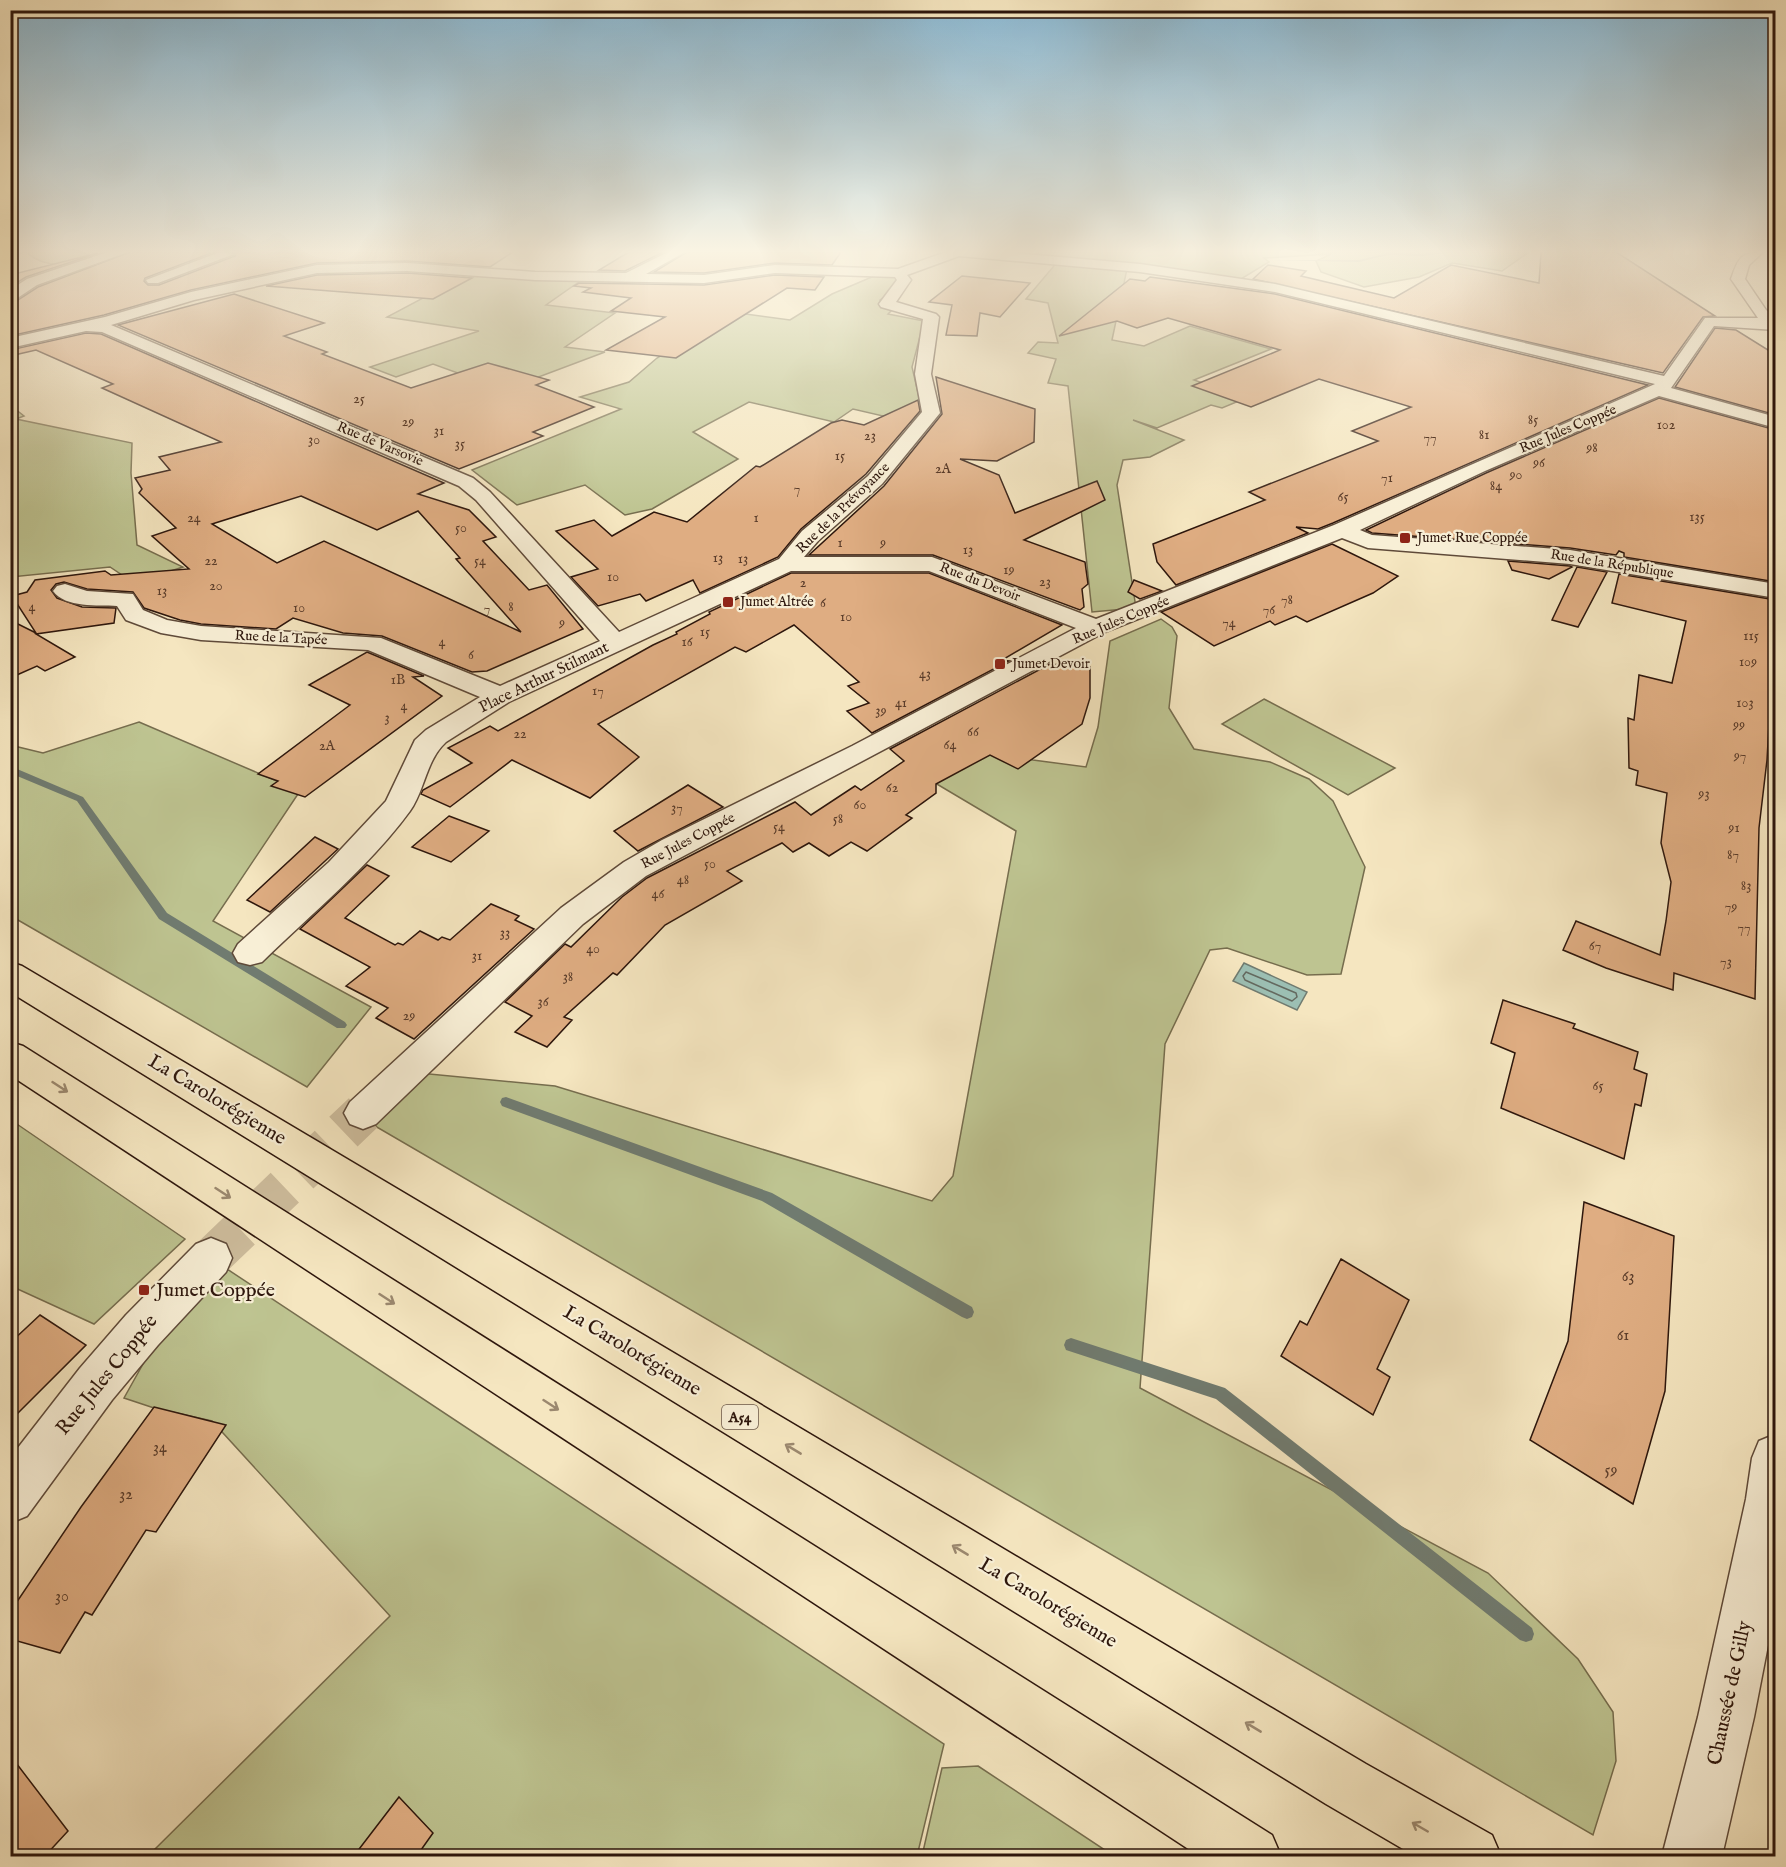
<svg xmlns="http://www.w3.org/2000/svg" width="1786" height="1867" font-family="'IM FELL English',serif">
  <rect width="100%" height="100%" fill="#f5e6c0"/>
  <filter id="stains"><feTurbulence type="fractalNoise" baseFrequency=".00333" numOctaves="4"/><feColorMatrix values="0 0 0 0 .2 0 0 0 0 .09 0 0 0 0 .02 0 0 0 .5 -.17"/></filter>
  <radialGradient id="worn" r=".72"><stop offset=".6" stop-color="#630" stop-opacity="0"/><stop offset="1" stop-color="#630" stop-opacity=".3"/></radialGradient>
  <g fill="#bec491" stroke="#766d4e" stroke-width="1.5">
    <path d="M11 252H92L98 255C73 264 49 272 26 252L11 255Z"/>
    <path d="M1040 252H1529L1502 271 1452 263 1419 277 1364 287 1321 272 1316 261 1331 254 1264 258 1269 262 1241 279 1128 264 1112 340 1144 346 1190 326 1271 349 1194 380 1246 398 1222 408 1211 405 1157 428 1133 420 1184 440 1150 457 1123 460 1117 485 1136 608 1092 612 1068 386 1048 383 1056 359 1028 353 1038 342 1058 343 1048 303 1026 299 1059 260 1034 258Z"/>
    <path d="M472 272 580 281 546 305 615 313 565 347 605 352 520 384 466 376 433 364 396 377 370 367 479 331 387 317Z"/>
    <path d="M881 273 896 274 899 286 880 300 891 311 888 314 924 321 912 367 922 410 913 423 853 409 834 422 749 402 693 432 738 459 652 509 625 515 585 485 517 505 472 470 621 409 580 397 629 382 657 358 731 312 790 320 832 294Z"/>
    <path d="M10 405 24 416 16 419 132 443 131 473 137 545 183 567 134 583 110 567 11 577Z"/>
    <path d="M1161 619 1172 627 1177 636 1169 708 1194 749 1270 762 1309 779 1333 801 1365 867 1341 974 1307 975 1227 948 1210 950 1165 1044 1140 1388 1488 1573 1578 1659 1613 1712 1616 1761 1593 1835 375 1126 419 1073 555 1086 932 1201 953 1176 1016 831 930 780 988 749 1033 760 1086 767 1098 727 1110 641Z"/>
    <path d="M1264 699 1395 768 1348 795 1222 724Z"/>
    <path d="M139 722 300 791 213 921 371 1007 307 1087 11 916 10 745 43 753Z"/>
    <path d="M11 1120 185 1239 94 1324 11 1286Z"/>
    <path d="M227 1269 944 1744 917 1856 150 1854 390 1616 212 1421 154 1408 124 1398 157 1339Z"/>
    <path d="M978 1766 1114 1856H922L942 1768Z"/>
  </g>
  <path fill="#9cbfb3" stroke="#707b70" stroke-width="1.5" d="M1244 963 1307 992 1297 1010 1233 981Z"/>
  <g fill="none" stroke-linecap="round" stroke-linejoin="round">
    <path stroke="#646a60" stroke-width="1.5" d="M1246 972 1296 993 1297 997 1292 1001 1245 980 1243 976Z"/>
    <g fill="#707b70" fill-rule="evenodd">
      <path d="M1437 252H1451L1422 256 1388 255 1359 262 1269 260H1359L1388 253 1422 254Z"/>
      <path d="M10 766 83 797 167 913 345 1022 347 1025 345 1028H337L159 919 77 801 10 773Z"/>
      <path d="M506 1097 772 1193 972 1307 974 1312 972 1317 967 1319 962 1317 762 1201 502 1106 500 1102 502 1098Z"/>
      <path d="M1071 1338 1225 1388 1532 1628 1534 1634 1532 1640 1526 1642 1520 1640 1216 1399 1066 1350 1064 1345 1066 1340Z"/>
    </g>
  </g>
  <g fill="#dfad82" stroke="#2d160c" stroke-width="1.5" fill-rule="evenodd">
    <path d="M130 252H214L145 278 144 281 148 285H159L235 256V252H513L490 267 407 261 317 263 191 290 104 315 10 336V305L38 287Z"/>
    <path d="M629 252H663L625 271 599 270Z"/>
    <path d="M687 252H841L832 265 775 263 704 273 654 272Z"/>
    <path d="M1541 252H1616L1715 316 1703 317 1663 373 1253 279 1268 265 1306 271 1301 276 1394 298 1451 265 1539 283Z"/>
    <path d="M98 253 26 277 10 287V275Z"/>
    <path d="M407 273 472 278 433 299 266 286 317 275Z"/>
    <path d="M775 275 824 277 815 290 787 288 676 358 606 350 665 317 611 311 631 298 583 292 591 288 574 286 579 283 704 285Z"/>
    <path d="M962 276 1030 283 1000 317 980 313 977 336 946 335 952 305 929 302Z"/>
    <path d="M1150 277 1275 294 1648 385 1333 523 1318 529 1296 527 1308 533 1176 585 1157 562 1153 544 1265 500 1249 492 1378 441 1352 431 1411 407 1319 379 1251 407 1192 386 1280 350 1168 318 1137 328 1117 321 1059 336 1130 279 1145 281Z"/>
    <path d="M234 294 324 323 284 336 327 352 322 354 411 388 488 363 549 380 536 385 594 407 533 432 543 436 459 469 118 325Z"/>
    <path d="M1715 328 1736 330 1776 355V415L1675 387Z"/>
    <path d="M86 333 101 334 444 483 418 494 469 510 496 537 483 541 529 590 547 585 583 629 487 671 472 672 382 636 343 633 293 618 276 629 201 624 180 620 144 608 133 592 87 589 64 582 56 584 51 590 57 598 82 607 116 608 114 623 36 634 75 657 45 671 37 666 10 678V620L36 633 12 596 27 592 35 580 105 571 111 575 189 569 152 536 176 528 139 493 142 489 135 478 170 470 159 457 221 442 102 388 113 384 36 350 10 356V350ZM301 496 377 530 418 511 460 558 456 559 521 632 324 541 277 563 212 524Z"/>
    <path d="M936 377 1035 409 1034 442 997 461 960 459 999 475 1015 513 1097 481 1105 500 1024 540 1085 562 1088 584 1082 589 1084 607 1080 610 933 555H809L884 486 942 414Z"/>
    <path d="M1659 398 1776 430V582L1624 557V553L1619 551 1616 555 1570 548 1372 533 1366 530 1486 473Z"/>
    <path d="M918 400 920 411 866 474 801 529 778 557 700 593 693 580 646 601 640 594 598 606 571 577 598 569 556 531 594 520 612 536 654 512 687 522 756 466 760 467 831 423 842 420 864 425Z"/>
    <path d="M1332 544 1398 576 1373 593 1307 622 1296 616 1275 625 1270 621 1214 646 1161 612Z"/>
    <path d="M1508 561 1570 566 1572 567 1549 579 1512 570Z"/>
    <path d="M1577 567 1607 572 1578 627 1552 620Z"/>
    <path d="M791 573H929L1062 625 1002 660 1009 661 872 733 847 711 869 703 848 686 859 682 794 625 746 652 735 647 598 724 639 757 590 798 512 760 450 807 421 794 423 790 472 763 448 748 490 726 498 731 653 645 677 634 676 632 710 614 709 612Z"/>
    <path d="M1619 574 1776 600 1767 760 1759 828 1755 999 1674 973 1673 990 1606 968 1563 950 1576 921 1660 955 1666 921 1671 882 1661 843 1667 793 1636 785 1638 771 1629 768 1628 718 1634 720 1639 675 1672 683 1686 621 1612 603Z"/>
    <path d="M1134 580 1162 591 1140 599 1128 592Z"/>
    <path d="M367 652 424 676 413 677 442 696 305 797 271 786 278 781 258 774 350 705 309 685Z"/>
    <path d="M1050 664 1090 667V698L1082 724 1018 769 990 755 936 784V793L906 815 912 818 867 851 851 842 829 856 809 843 793 852 782 843 727 871 742 881 665 925 617 975 613 973 564 1017 572 1020 547 1047 515 1032 532 1016 505 1002 565 944 571 947 622 897 647 878 795 802 811 815 855 786 861 790 904 761 890 749Z"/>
    <path d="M688 785 723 807 638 851 614 831Z"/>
    <path d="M449 816 489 831 451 862 412 847Z"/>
    <path d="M315 837 338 849 270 912 247 900Z"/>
    <path d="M367 865 389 876 345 918 395 945 398 943 403 945 420 931 438 940 442 937 450 940 491 904 519 916 515 920 534 929 414 1039 376 1018 388 1008 346 986 370 967 300 929Z"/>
    <path d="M1503 1000 1575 1024 1573 1028 1638 1052 1634 1069 1647 1074 1641 1106 1635 1104 1624 1159 1501 1108 1515 1053 1491 1043Z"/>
    <path d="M1584 1202 1674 1236 1665 1391 1633 1504 1530 1440 1568 1341Z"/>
    <path d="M1341 1259 1409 1300 1377 1369 1390 1377 1373 1415 1281 1356 1300 1321 1307 1325Z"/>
    <path d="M40 1315 86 1345 10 1421V1343Z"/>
    <path d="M154 1407 226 1425 156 1532 146 1530 92 1615 85 1612 60 1653 10 1639V1612L81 1507Z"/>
    <path d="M10 1755 68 1831 44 1857H10Z"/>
    <path d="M399 1797 433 1833 416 1857H353Z"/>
  </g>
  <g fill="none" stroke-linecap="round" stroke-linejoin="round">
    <path stroke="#cdbc9c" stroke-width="41" stroke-dasharray="41 20" stroke-linecap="butt" d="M211 1258 363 1113"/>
    <g stroke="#5f4a39" stroke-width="3">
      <g id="minor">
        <path d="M108 252H128L37 285 10 303V290L27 279Z"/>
        <path d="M220 252 234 254 158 283H148L146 280Z"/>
        <path d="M668 252H685L646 274 704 275 775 265 898 269 946 252H1001L1140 264 1275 284 1664 376 1705 318H1758L1731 279C1738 259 1740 252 1763 252L1749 265 1745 279 1766 310 1776 317V330L1714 326 1671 388 1776 417V428L1659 396 1485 471 1360 530 1372 535 1570 550 1776 584V598L1570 564 1368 548 1342 538 1105 632 646 876 583 924 376 1124 363 1129 350 1124 344 1113 350 1102 561 908 624 862 662 840 852 746 1076 628 929 571H791L509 702 446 742C426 760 425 790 410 811 370 866 311 914 262 962L250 965 238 962 233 953 238 944 329 862 386 801 415 740 426 730 480 697 368 650 201 640 161 633 126 620 117 606C98 605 65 608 53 591L57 586 65 584 87 591 133 594 143 610 167 620 201 626 381 638 500 686 600 641 476 500 459 486 102 332 86 331 10 348V338L105 317 191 292 317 265 407 263 535 272 626 273ZM959 256 1140 272 1275 292 1655 384 1334 525 1096 619 932 557H804L818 541 882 484 940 413 931 374 939 317 936 314 896 302 911 280 907 275ZM407 271 535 280 704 283 775 273 895 277 897 280 879 304 881 307 923 319 915 374 922 412 868 476 802 531 779 559 619 632 490 492 473 478 111 325 194 300 317 273Z"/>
        <path d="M211 1238 226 1244 232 1258 226 1272 158 1345 112 1400 27 1516 10 1523V1458L80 1368 126 1315 196 1244Z"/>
        <path d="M1776 1434V1604L1754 1717 1722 1856H1662L1698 1717 1746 1499 1752 1458 1759 1441Z"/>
      </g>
    </g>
    <g stroke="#2d160c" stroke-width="3">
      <g id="highway">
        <path d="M10 962 22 966 1366 1764 1492 1835 1501 1856H1415L1326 1804 10 992Z"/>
        <path d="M10 1042 23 1046 1272 1835 1281 1856H1199L10 1075Z"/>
      </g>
    </g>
    <use href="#minor" fill="#f8efd6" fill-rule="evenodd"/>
    <use href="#highway" fill="#f5e6c0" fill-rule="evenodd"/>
  </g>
  <defs><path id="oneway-shaft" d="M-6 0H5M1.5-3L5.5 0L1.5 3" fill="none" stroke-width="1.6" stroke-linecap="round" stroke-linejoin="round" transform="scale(1.5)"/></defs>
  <g stroke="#9b886f">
    <use href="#oneway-shaft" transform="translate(60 1087) rotate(33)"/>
    <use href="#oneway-shaft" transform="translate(223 1193) rotate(33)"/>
    <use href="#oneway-shaft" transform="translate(387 1299) rotate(33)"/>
    <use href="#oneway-shaft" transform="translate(551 1405) rotate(33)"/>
    <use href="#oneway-shaft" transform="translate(793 1449) rotate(-149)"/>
    <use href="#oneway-shaft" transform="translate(960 1550) rotate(-149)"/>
    <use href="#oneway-shaft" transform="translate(1253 1727) rotate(-149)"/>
    <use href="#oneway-shaft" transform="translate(1420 1827) rotate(-150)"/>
  </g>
  <linearGradient id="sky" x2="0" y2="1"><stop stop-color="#89b8d3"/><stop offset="0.49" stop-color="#faf4e3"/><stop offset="1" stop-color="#faf4e3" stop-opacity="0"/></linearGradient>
  <rect width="1786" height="513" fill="url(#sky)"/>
  <g fill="#8f2418" stroke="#f8efd6" stroke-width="2">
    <rect x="1399" y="532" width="12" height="12" rx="3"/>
    <rect x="722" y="596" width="12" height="12" rx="3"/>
    <rect x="994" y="658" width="12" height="12" rx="3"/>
    <rect x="138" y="1284" width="12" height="12" rx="3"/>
  </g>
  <g text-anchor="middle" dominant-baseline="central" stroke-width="4.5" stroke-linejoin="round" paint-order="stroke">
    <g font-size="14" fill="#5a3c2a">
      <text x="359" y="399">25</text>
      <text x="1533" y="420">85</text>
      <text x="408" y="422">29</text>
      <text x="1666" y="425">102</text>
      <text x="439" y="431">31</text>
      <text x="1484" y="435">81</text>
      <text x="870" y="436">23</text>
      <text x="1430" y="438">77</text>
      <text x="314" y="440">30</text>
      <text x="460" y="444">35</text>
      <text x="1592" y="448">98</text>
      <text x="840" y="456">15</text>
      <text x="1539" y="463">96</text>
      <text x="943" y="469">2A</text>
      <text x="1516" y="475">90</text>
      <text x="1387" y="478">71</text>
      <text x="1496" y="486">84</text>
      <text x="797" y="489">7</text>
      <text x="1343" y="497">65</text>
      <text x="1697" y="517">135</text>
      <text x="194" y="518">24</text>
      <text x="756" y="518">1</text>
      <text x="461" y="528">50</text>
      <text x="840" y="543">1</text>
      <text x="883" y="543">9</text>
      <text x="968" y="550">13</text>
      <text x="718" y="558">13</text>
      <text x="743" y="559">13</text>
      <text x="211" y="561">22</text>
      <text x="480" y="561">54</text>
      <text x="1009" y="570">19</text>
      <text x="613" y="577">10</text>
      <text x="1045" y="582">23</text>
      <text x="803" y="583">2</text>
      <text x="216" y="586">20</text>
      <text x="162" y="591">13</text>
      <text x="1287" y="600">78</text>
      <text x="823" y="603">6</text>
      <text x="32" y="607">4</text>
      <text x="511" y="607">8</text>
      <text x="299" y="608">10</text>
      <text x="487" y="609">7</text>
      <text x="1269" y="610">76</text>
      <text x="846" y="617">10</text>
      <text x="562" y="623">9</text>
      <text x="1229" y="623">74</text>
      <text x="705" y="632">15</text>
      <text x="1751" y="636">115</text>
      <text x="442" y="642">4</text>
      <text x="687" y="642">16</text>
      <text x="471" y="655">6</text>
      <text x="1748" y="662">109</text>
      <text x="925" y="674">43</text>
      <text x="398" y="680">1B</text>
      <text x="598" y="691">17</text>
      <text x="901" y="703">41</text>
      <text x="1745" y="703">103</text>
      <text x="404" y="706">4</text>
      <text x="881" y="711">39</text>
      <text x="387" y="718">3</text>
      <text x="1739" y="725">99</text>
      <text x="973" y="732">66</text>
      <text x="520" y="734">22</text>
      <text x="950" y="745">64</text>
      <text x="327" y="746">2A</text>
      <text x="1740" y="756">97</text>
      <text x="892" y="788">62</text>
      <text x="1704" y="794">93</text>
      <text x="860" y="805">60</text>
      <text x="677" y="808">37</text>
      <text x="838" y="819">58</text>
      <text x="779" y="827">54</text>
      <text x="1734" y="828">91</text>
      <text x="1733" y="855">87</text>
      <text x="710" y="864">50</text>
      <text x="683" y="880">48</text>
      <text x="1746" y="886">83</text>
      <text x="658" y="894">46</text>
      <text x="1731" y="907">79</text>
      <text x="1744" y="928">77</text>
      <text x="505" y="933">33</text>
      <text x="1595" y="946">67</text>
      <text x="593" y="949">40</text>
      <text x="477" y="956">31</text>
      <text x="1726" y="962">73</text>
      <text x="568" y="977">38</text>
      <text x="543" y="1002">36</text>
      <text x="409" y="1016">29</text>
      <text x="1598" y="1086">65</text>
    </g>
    <g font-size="14" fill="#2d160c" stroke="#f8efd6">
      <text transform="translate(1568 429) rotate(-23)">Rue Jules Coppée</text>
      <text transform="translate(380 444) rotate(23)">Rue de Varsovie</text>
      <text transform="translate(843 508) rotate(-44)">Rue de la Prévoyance</text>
      <text transform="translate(1612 564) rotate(9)">Rue de la République</text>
      <text transform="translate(980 582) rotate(21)">Rue du Devoir</text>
      <text transform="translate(1121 620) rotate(-23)">Rue Jules Coppée</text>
      <text transform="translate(281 638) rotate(3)">Rue de la Tapée</text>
      <text transform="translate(688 841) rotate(-28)">Rue Jules Coppée</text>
    </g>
    <g font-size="14" fill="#2d160c" stroke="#f8efd6" text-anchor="start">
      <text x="1417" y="538">Jumet Rue Coppée</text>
      <text x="740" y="602">Jumet Altrée</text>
      <text x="1012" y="664">Jumet Devoir</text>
    </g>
    <rect fill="#f8efd6" stroke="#6a5749" stroke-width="1.5" x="722" y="1405" width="36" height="24" rx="4.5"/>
    <g font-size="15" font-weight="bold" fill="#2d160c">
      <text x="740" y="1417">A54</text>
    </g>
    <g font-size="16" fill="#2d160c" stroke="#f8efd6">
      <text transform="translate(544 678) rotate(-26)">Place Arthur Stilmant</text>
    </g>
    <g font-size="16" fill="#5a3c2a">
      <text x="1628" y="1277">63</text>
      <text x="1623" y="1336">61</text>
      <text x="160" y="1448">34</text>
      <text x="1611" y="1471">59</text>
      <text x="126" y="1495">32</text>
      <text x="62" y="1597">30</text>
    </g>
    <g font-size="20" fill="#2d160c" stroke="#f8efd6">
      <text transform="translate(217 1100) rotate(31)">La Carolorégienne</text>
      <text transform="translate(632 1351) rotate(31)">La Carolorégienne</text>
      <text transform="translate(107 1375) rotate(-51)">Rue Jules Coppée</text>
      <text transform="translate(1048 1603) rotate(31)">La Carolorégienne</text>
      <text transform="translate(1730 1693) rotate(-78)">Chaussée de Gilly</text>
    </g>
    <g font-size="20" fill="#2d160c" stroke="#f8efd6" text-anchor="start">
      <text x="156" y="1290">Jumet Coppée</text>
    </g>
  </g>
  <rect width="1786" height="1867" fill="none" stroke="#f5e6c0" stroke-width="36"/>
  <rect x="12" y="12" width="1762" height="1843" fill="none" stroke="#2d160c" stroke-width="3"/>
  <rect x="18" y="18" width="1750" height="1831" fill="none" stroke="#2d160c" stroke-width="1.5"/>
  <rect width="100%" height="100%" filter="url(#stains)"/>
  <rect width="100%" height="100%" fill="url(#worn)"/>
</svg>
